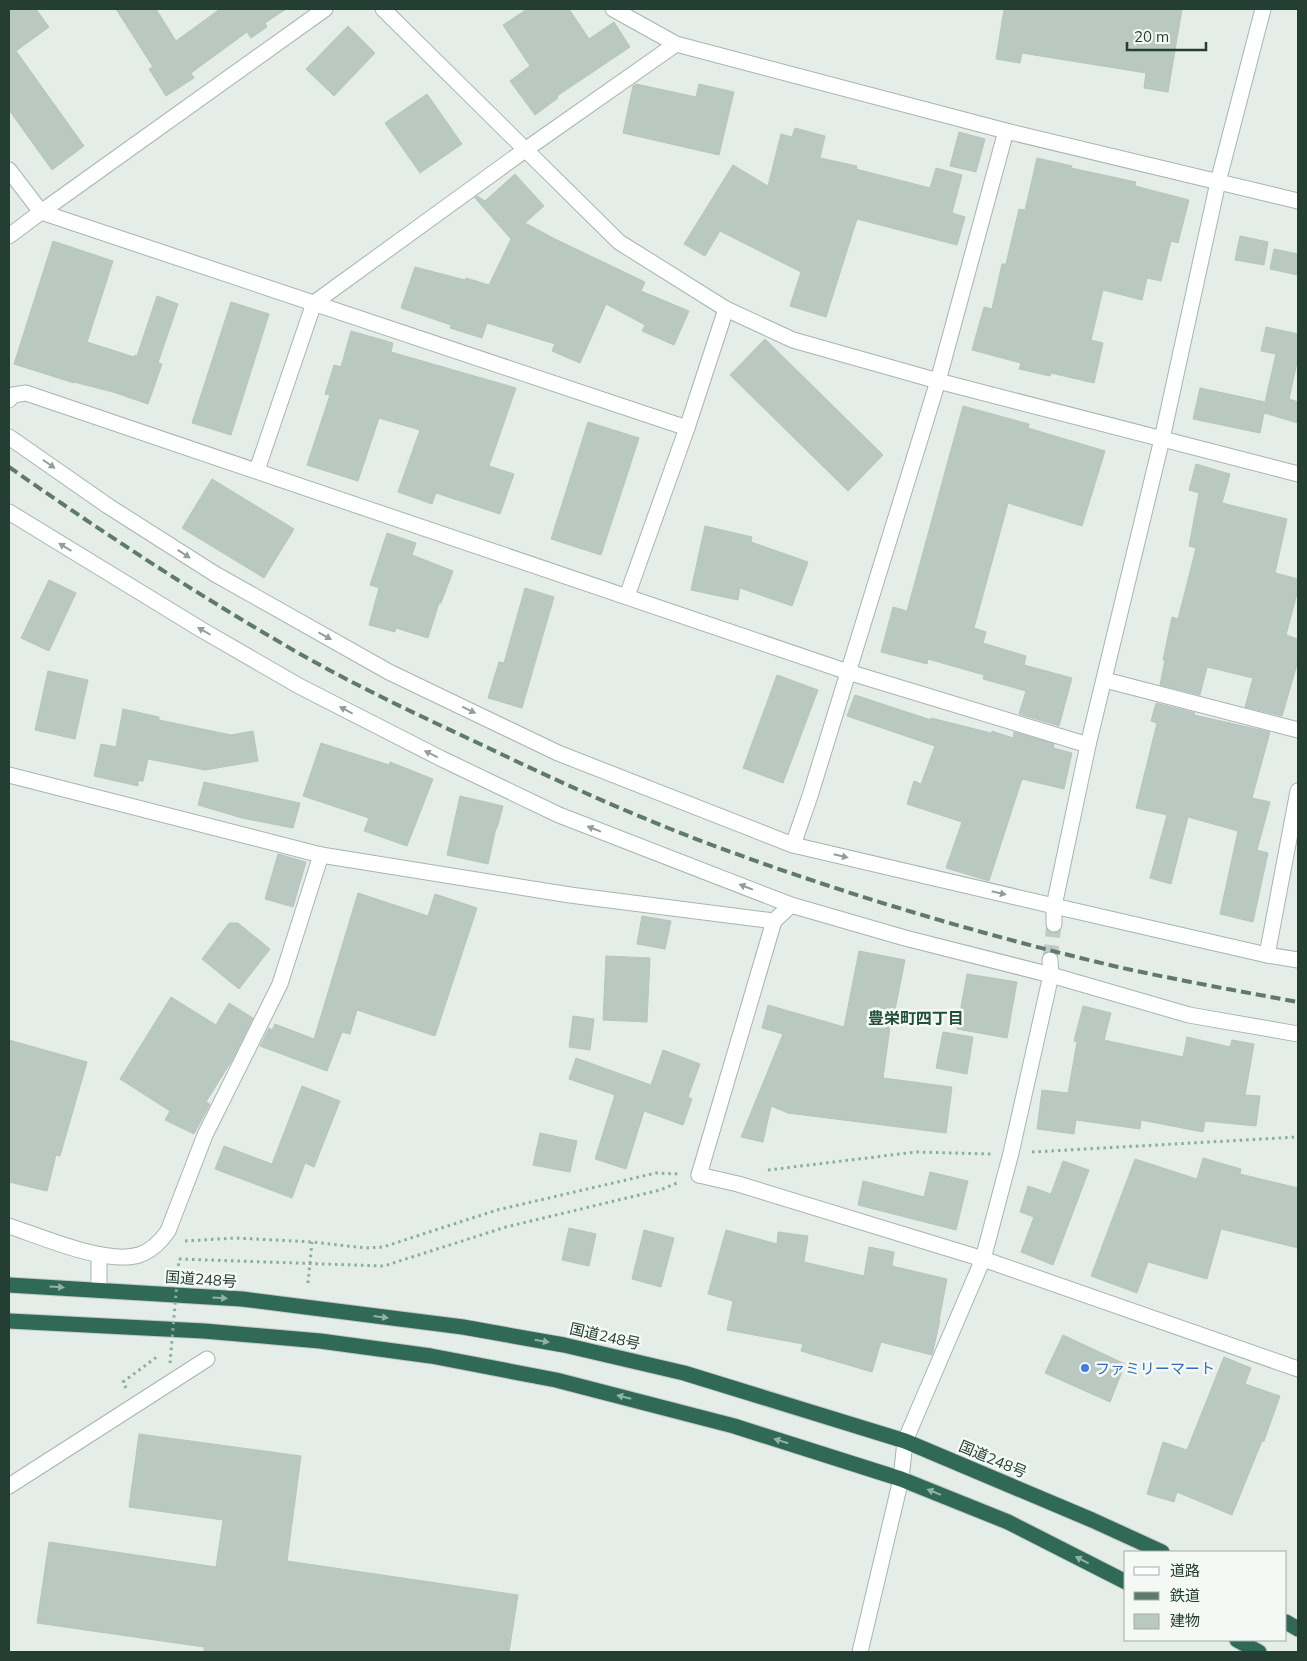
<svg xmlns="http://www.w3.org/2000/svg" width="1307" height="1661" font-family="Mulish,'Noto Sans JP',sans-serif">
  <rect width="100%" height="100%" fill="#e4ede8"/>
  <g fill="#b9c8c0" stroke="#b6c6bd">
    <path d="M9 9H36L49 27 16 51 84 146 52 170 9 110Z"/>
    <path d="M116 9H156L176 41 220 9H286L265 23 267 27 251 38 247 32 191 73 194 78 166 96 149 69 153 67Z"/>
    <path d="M527 9H569L589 39 614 22 630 47 557 96 558 98 535 115 510 81 530 66 503 25Z"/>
    <path d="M1004 9H1182L1168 92 1144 88 1146 73 1022 53 1020 63 996 59Z"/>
    <path d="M348 26 375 53 334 96 306 69Z"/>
    <path d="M636 84 696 97 699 84 734 92 719 155 623 133 633 86Z"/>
    <path d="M427 94 462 144 420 173 385 123Z"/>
    <path d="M795 128 825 136 820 158 857 166 856 169 930 188 936 168 962 175 952 213 965 217 957 245 857 219 826 317 790 306 801 272 720 231 705 256 684 244 733 165 768 186 781 134 792 137Z"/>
    <path d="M959 132 985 139 976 172 950 166Z"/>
    <path d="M1037 158 1072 166 1071 168 1136 182 1135 186 1189 200 1178 243 1171 241 1161 281 1147 278 1142 300 1103 290 1091 340 1103 343 1094 383 1051 373 1050 376 1019 369 1021 363 972 350 984 307 992 309 1002 264H1006L1019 209 1025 210Z"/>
    <path d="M515 174 544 206 525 223 555 239 645 282 641 291 689 311 674 345 642 331 645 325 606 304 580 363 552 351 555 344 487 323 482 338 450 328 451 325 401 308 415 267 465 280 466 278 489 285 511 239 475 198 477 196 485 201Z"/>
    <path d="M1240 236 1268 242 1264 265 1235 260Z"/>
    <path d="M53 241 113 261 87 342 134 357 135 355 137 356 157 296 178 304 158 363 162 364 148 404 113 392 74 382V383L14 364Z"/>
    <path d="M1274 249 1298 254V275L1270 269Z"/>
    <path d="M231 302 269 314 231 435 192 423Z"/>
    <path d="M1266 327 1298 334V358L1289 399 1298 402V423L1264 413 1260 433 1193 419 1200 388 1265 402 1276 354 1261 351Z"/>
    <path d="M351 331 393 343 391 352 516 388 489 466 514 474 500 514 436 493 432 504 398 492 420 430 379 418 358 481 307 465 330 395 325 394 334 365 341 367Z"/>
    <path d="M765 339 883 455 848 491 730 375Z"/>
    <path d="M963 406 1029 424 1028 428 1105 451 1082 526 1008 503 974 628 986 632 983 643 1026 656 1024 665 1072 678 1059 726 1019 714 1026 691 983 679 984 675 928 659 927 664 881 652 893 607 907 611Z"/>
    <path d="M588 422 639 438 601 555 551 539Z"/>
    <path d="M1196 464 1230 474 1222 503 1287 519 1275 573 1298 579V590L1286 635 1298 639V661L1282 716 1245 707 1253 678 1207 667 1200 695 1160 685 1165 660H1163L1172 617 1178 619 1196 548 1189 546 1199 493 1189 490Z"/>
    <path d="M212 479 294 529 264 578 182 528Z"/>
    <path d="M705 526 752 537 751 542 808 562 792 606 740 588 738 600 691 590Z"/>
    <path d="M387 533 416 543 412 555 453 571 441 603H439L428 638 396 628 395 632 369 625 379 588 370 585Z"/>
    <path d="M49 580 76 593 49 651 21 638Z"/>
    <path d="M525 588 554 597 522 708 488 698 499 662 504 663Z"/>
    <path d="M48 671 88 680 75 739 35 730Z"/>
    <path d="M777 675 818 690 783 783 743 768Z"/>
    <path d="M855 695 931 720V718L991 733 992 731 1013 738 1014 732 1054 744 1053 748 1072 753 1064 789 1022 779 989 881 946 868 962 822 907 804 914 781 921 784 935 746 847 716Z"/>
    <path d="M1156 703 1195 713 1194 715 1270 732 1252 798 1270 802 1257 850 1268 853 1253 922 1220 914 1238 831 1188 817 1171 884 1150 878 1167 815 1136 808 1157 723 1151 721Z"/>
    <path d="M123 709 159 717V720L231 735 253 731 258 761 205 770 148 759 143 781H138V786L94 776 101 744 116 747Z"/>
    <path d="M321 743 389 765 390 762 433 779 407 846 364 831 369 818 303 796Z"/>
    <path d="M204 782 300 803 293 828 242 818 198 805Z"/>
    <path d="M460 796 503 806 497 828H496L488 864 447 855Z"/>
    <path d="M278 854 306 862 293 907 265 899Z"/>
    <path d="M358 893 428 916 435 894 477 908 435 1036 357 1010 350 1034 342 1032 327 1071 260 1046 269 1028 272 1030 275 1024 314 1039Z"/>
    <path d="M642 916 671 921 665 949 637 944Z"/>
    <path d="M229 923H238L270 949 239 989 202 959Z"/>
    <path d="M859 951 905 960 893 1020H891L883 1078 952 1087 946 1133 788 1113 771 1106 763 1142 741 1137 783 1034 762 1028 768 1005 844 1027Z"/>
    <path d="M606 956 650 958 647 1022 603 1020Z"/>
    <path d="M967 974 1017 982 1007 1038 957 1029Z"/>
    <path d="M171 997 216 1025 229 1003 253 1018 232 1060 206 1102 210 1104 194 1134 165 1120 170 1111 120 1079Z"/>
    <path d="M1083 1006 1111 1013 1104 1040 1183 1057 1187 1037 1230 1047 1232 1040 1254 1044 1245 1095 1260 1096 1256 1126 1205 1121 1203 1132 1141 1120 1140 1129 1076 1120 1074 1134 1037 1129 1042 1090 1068 1093 1077 1042 1074 1041Z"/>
    <path d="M573 1016 594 1019 590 1050 569 1047Z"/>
    <path d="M943 1032 973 1037 967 1074 936 1068Z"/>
    <path d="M9 1040 87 1062 60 1156 56 1155 47 1191 9 1182Z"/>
    <path d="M663 1050 700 1064 688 1097 692 1099 683 1125 644 1111 626 1169 595 1159 615 1095 569 1079 576 1058 651 1085Z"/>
    <path d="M302 1086 340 1101 314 1167 305 1163 292 1198 215 1169 224 1146 272 1164Z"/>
    <path d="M540 1133 577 1141 570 1172 533 1165Z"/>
    <path d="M1203 1158 1241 1169 1240 1174 1298 1188V1248L1221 1229 1207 1279 1148 1262 1137 1293 1091 1276 1135 1159 1197 1179Z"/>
    <path d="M1063 1161 1089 1170 1053 1265 1021 1252 1034 1217 1020 1212 1028 1186 1051 1194Z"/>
    <path d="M930 1172 968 1181 956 1230 858 1205 863 1181 924 1197Z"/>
    <path d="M569 1228 596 1234 589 1266 562 1260Z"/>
    <path d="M644 1230 674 1238 661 1287 632 1279Z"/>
    <path d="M726 1230 777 1244 778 1232 808 1236 804 1262 864 1276 869 1247 894 1252 892 1266 947 1279 939 1320H940L932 1355 881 1342 872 1372 801 1351 803 1344 727 1330 733 1301 708 1294Z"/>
    <path d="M1063 1335 1125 1364 1110 1402 1045 1373Z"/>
    <path d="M1224 1357 1251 1368 1245 1384 1280 1396 1264 1441H1262L1232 1515 1177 1492 1174 1502 1147 1494 1163 1442 1187 1450Z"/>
    <path d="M139 1434 301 1456 287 1561 518 1595 509 1652H204V1647L37 1623 49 1542 216 1567 223 1520 129 1507Z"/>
  </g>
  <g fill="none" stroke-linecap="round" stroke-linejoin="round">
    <path stroke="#becac4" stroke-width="15" stroke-dasharray="15 8" stroke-linecap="butt" d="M1050 960 1054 924"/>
    <g stroke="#a7b5ae" stroke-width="17">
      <path id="lane" d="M699 1175 738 1184 983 1259"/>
    </g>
    <g stroke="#a7b5ae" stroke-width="17">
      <g id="street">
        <path d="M383 9 619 242 726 309 793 340 938 381 1298 474"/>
        <path d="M613 9 676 44 1006 131 1298 201"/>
        <path d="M9 170 41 212 325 9"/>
        <path d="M9 236 41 212 687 428"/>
        <path d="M9 400 13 395 26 393 848 672 1088 745"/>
        <path d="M9 437 108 506 215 574 389 672 558 753 793 845 1054 906"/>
        <path d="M257 470 314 303 525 150 676 44"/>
        <path d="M9 512 202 630 299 686 440 758 559 815 791 905 905 938 1051 975"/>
        <path d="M627 596 687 428 726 309"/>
        <path d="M1105 680 1298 730"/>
        <path d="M9 775 321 855 570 895 774 921"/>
        <path d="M793 845 810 796 938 381 1006 131"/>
        <path d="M1267 955 1298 791"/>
        <path d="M699 1175 774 921 791 905"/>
        <path d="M9 1226C42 1237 106 1265 139 1255 151 1251 161 1241 168 1231L205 1135 280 984 321 855"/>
        <path d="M99 1256V1289"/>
        <path d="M983 1259 1298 1369"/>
        <path d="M9 1486 207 1359"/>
      </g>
    </g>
    <g stroke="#a2b8ae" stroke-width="17">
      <g id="secondary">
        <path d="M1054 906 1267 955 1298 960"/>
        <path d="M1054 924V906L1088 745 1162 439 1218 182 1263 9"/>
        <path d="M1051 975 1189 1015 1298 1034"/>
        <path d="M860 1652 901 1479 905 1441 983 1259 1011 1153 1051 975 1050 960"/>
      </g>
    </g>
    <g stroke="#c2c9c6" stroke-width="17">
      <g id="highway">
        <path d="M9 1285 242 1299 463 1327 564 1345 684 1373 905 1441 1092 1520 1162 1552"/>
        <path d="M9 1321 204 1331 320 1341 431 1356 556 1380 734 1426 901 1479 1008 1522 1126 1582"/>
        <path d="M1286 1622 1298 1629"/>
        <path d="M1237 1640 1259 1652"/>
      </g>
    </g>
    <g stroke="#85b09c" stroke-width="3" stroke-dasharray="2.5 4" stroke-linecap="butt">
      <path d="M1032 1152 1298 1137"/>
      <path d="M768 1170 916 1152 991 1154"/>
      <path d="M185 1241 236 1238 312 1242 366 1248 383 1247 497 1210 656 1173 678 1174"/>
      <path d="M179 1259 384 1266 506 1227 660 1190 679 1182"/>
      <path d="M308 1283 312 1242"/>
      <path d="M126 1388 123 1382 158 1356"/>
    </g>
    <use href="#lane" stroke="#fff" stroke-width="15"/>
    <use href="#street" stroke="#fff" stroke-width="15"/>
    <use href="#secondary" stroke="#fff" stroke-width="15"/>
    <use href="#highway" stroke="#306a56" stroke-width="15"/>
    <path stroke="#5e796e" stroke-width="4" stroke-dasharray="10 5" stroke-linecap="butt" d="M9 467C102 532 196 594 295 651 354 685 416 714 478 743 561 783 645 821 731 852 857 898 987 936 1118 967 1177 980 1238 991 1298 1002"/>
    <path stroke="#85b09c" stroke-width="3" stroke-dasharray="2.5 4" stroke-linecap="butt" d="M170 1363 179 1259"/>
  </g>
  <defs><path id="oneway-solid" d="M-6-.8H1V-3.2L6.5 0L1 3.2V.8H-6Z" transform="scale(1.25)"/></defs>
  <g fill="#929e99">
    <use href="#oneway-solid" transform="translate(49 464) rotate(35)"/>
    <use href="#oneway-solid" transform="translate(65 547) rotate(-149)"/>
    <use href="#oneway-solid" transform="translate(184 554) rotate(33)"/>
    <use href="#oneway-solid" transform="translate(204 631) rotate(-150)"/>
    <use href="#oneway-solid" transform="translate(325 636) rotate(29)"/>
    <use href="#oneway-solid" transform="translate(346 710) rotate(-152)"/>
    <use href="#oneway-solid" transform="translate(469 710) rotate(26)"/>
    <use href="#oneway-solid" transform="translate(431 754) rotate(-154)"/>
    <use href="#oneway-solid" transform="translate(594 829) rotate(-159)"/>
    <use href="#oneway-solid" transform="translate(841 856) rotate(13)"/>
    <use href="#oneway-solid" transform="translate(746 887) rotate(-159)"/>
    <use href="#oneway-solid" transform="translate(999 893) rotate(13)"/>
  </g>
  <g fill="#92b2a6">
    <use href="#oneway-solid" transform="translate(57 1287) rotate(3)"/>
    <use href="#oneway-solid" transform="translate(220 1298) rotate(4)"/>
    <use href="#oneway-solid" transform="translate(381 1317) rotate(7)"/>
    <use href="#oneway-solid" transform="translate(542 1341) rotate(10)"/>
    <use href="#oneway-solid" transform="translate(624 1397) rotate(-166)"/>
    <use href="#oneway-solid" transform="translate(781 1441) rotate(-163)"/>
    <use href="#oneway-solid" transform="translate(934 1492) rotate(-158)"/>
    <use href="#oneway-solid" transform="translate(1082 1560) rotate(-153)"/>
  </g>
  <circle fill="#3f7fe0" stroke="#f4f9f6" stroke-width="2" cx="1085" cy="1368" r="5"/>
  <g text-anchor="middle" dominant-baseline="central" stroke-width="5" stroke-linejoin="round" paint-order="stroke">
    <g font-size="15" fill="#243e33" stroke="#f4f9f6">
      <text transform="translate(201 1279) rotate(4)">国道248号</text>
      <text transform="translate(605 1336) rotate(13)">国道248号</text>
      <text transform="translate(993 1459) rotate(23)">国道248号</text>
    </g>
    <g font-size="15" fill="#366cbe" stroke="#f4f9f6" text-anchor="start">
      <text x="1095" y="1368">ファミリーマート</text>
    </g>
    <g font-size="16" font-weight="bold" fill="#20503d" stroke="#f4f9f6">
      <text x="916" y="1018">豊栄町四丁目</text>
    </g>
  </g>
  <rect width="1307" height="1661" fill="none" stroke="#243e33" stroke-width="20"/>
  <rect x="1124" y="1551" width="162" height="90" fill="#f4f9f6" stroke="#a1aea8"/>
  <rect x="1134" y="1567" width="25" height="8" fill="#ffffff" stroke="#a1aea8"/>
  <text x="1170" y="1576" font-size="15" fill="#243e33">道路</text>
  <rect x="1134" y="1592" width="25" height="8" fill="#5e796e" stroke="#a1aea8"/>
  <text x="1170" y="1601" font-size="15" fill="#243e33">鉄道</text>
  <rect x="1134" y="1614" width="25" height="15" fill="#b9c8c0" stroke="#a1aea8"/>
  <text x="1170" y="1626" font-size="15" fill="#243e33">建物</text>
  <path d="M1127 42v8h79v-8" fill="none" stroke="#243e33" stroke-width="2.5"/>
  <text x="1134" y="42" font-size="15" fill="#243e33" stroke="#f4f9f6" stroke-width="4" paint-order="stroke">20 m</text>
</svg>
